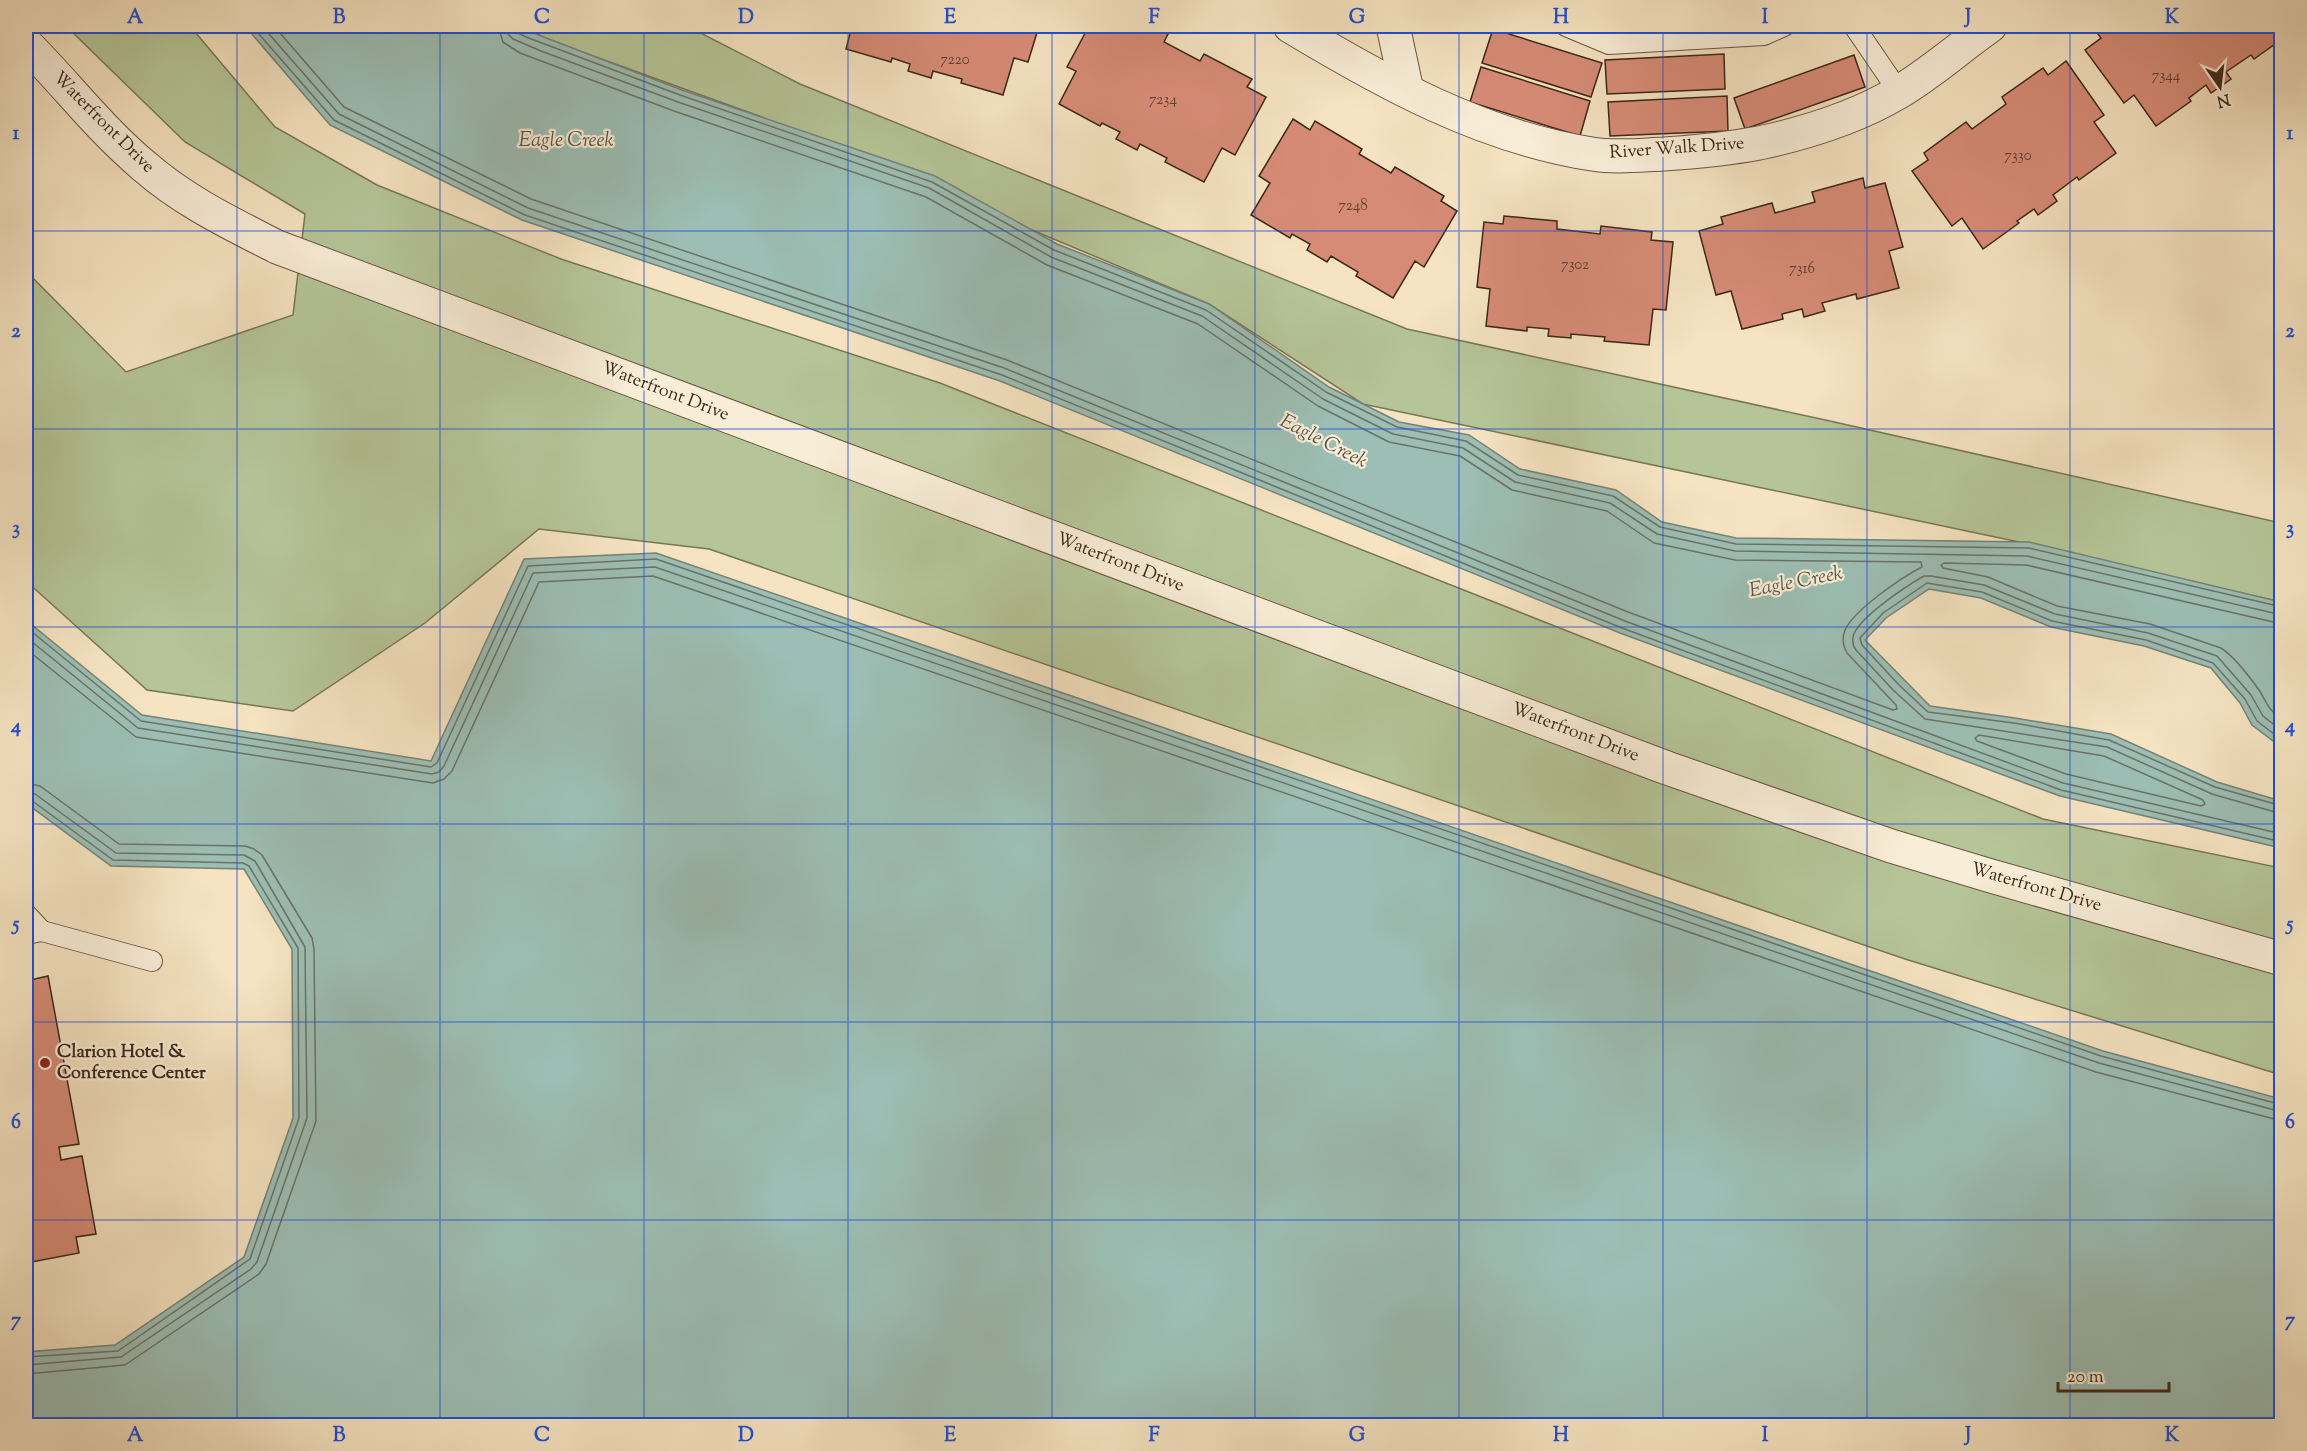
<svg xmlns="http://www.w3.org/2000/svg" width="2307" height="1451" font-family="'Sorts Mill Goudy',serif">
  <rect width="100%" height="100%" fill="#f5e3c1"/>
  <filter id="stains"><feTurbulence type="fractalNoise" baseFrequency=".00333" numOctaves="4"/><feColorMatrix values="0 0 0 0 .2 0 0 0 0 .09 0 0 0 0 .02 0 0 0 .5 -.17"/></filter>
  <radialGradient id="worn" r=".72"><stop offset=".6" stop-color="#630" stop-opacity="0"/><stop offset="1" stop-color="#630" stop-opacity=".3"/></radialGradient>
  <g fill="#b5c598" stroke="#787658" stroke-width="1.5">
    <path d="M66 26H190L275 127 377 185 561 259 940 383 2043 819 2281 868V1075L1905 959 709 549 539 529 425 623 293 711 147 690 26 581V271L126 372 293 315 305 214 185 142Z"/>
    <path d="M524 26H687L800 84 1407 329 1830 421 2281 523V602L2019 542 1363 404 1209 304 759 116 546 39Z"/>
  </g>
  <g fill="#9cbeb4" stroke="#768275" stroke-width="1.5">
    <path d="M245 26H515L682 90 935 176 1057 244 1209 304 1329 387 1399 422 1469 435 1520 469 1616 490 1662 522 1736 538 2029 542 2281 602V747L2252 725 2240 703 2211 668 2144 646 2051 627 1981 598 1929 589 1886 618 1865 640 1930 706 2015 718 2111 734 2217 782 2281 801V848L2060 796 1620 633 1000 381 522 220 330 125Z"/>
    <path d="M656 553 2103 1051 2281 1099V1425H26V1352L115 1345 244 1257 293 1118 292 949 244 869 111 866 26 803V620L142 715 431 761 524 559Z"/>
  </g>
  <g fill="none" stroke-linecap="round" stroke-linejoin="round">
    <g stroke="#6c7266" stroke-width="1.5">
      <path d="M252 26 334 120 525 215 1002 375 1622 628 2061 790 2282 842"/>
      <path d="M262 26 339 114 528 208 1004 368 1625 621 2063 783 2282 834"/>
      <path d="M274 26 344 107 531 199 1007 360 1628 612 1893 710 1897 709 1896 705 1847 653C1843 646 1842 638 1845 630 1854 610 1902 577 1922 567L1921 562 1735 560 1654 543 1607 511 1512 490 1460 456 1389 442 1318 406 1198 324 1047 265 926 197 674 111 520 53 503 42 498 26"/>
      <path d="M507 26 508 34 513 39 541 51 678 102 929 188 1051 257 1202 316 1323 399 1393 434 1463 448 1515 482 1610 503 1657 534 1735 551 2027 556 2282 615"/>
      <path d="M514 26 516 32 526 37 680 95 932 182 1054 250 1206 310 1326 392 1397 427 1466 441 1518 475 1613 496 1660 527 1736 544 2029 548 2282 607"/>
      <path d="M2282 624 2026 565 1944 563 1941 565 1943 568 1988 577 2057 606 2150 624 2221 648C2235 657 2249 676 2259 690 2268 704 2267 709 2282 719"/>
      <path d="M26 627 141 721 431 767 437 763 528 566 656 559 2101 1056 2282 1105"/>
      <path d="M26 637 138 728 432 774 439 772 444 766 533 573 655 567 2099 1063 2282 1112"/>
      <path d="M26 649 136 737 433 783 444 779 452 771 539 582 653 576 2096 1072 2282 1121"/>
      <path d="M2282 731 2263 716 2251 695 2217 656 2148 633 2055 614 1984 585 1931 576H1924C1908 585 1856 619 1853 637 1852 642 1853 646 1856 650L1893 690 1925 719 2107 747 2212 794 2282 814"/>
      <path d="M1979 735 2104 756 2203 800 2205 804 2201 806 2066 774 1977 741 1975 738Z"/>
      <path d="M2282 740 2257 721 2245 699 2213 663 2146 640 2052 621 1982 592 1927 583 1883 613 1860 638 1862 645 1899 685 1928 712 2014 723 2109 740 2215 787 2282 806"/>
      <path d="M26 783 40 786 119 844 245 846 254 849 262 855 312 938 314 949 316 1121 266 1264 259 1274 125 1365 26 1374"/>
      <path d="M26 792 35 794 116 853 244 855 255 861 305 947 307 1118 257 1262 251 1269 121 1357 26 1365"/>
      <path d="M26 799 31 800 113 860 243 863 249 866 298 948 299 1118 250 1259 118 1351 26 1357"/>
    </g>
  </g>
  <g fill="#d68b76" stroke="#3c2717" stroke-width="1.5">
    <path d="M770 26H794L792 32Z"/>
    <path d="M852 26H1039L1028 62 1014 58 1003 95 961 83 962 79 933 71 931 78 908 71 910 64 892 58 891 62 846 49Z"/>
    <path d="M1089 26H1153L1168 34 1164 42 1200 61 1204 54 1252 79 1247 87 1266 97 1235 155 1222 148 1204 182 1165 162 1167 158 1140 144 1137 150 1116 139 1120 132 1102 123 1100 126 1059 104 1076 71 1067 67Z"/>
    <path d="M2100 26H2282V39L2254 59 2251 55 2226 72 2231 79 2211 93 2206 85 2189 98 2191 101 2156 126 2134 95 2124 103 2085 50 2101 38 2094 29Z"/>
    <path d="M1493 29 1602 63 1591 97 1482 63Z"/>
    <path d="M1724 54 1725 89 1607 94 1605 60Z"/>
    <path d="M1854 55 1865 87 1745 129 1734 98Z"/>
    <path d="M2066 61 2104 115 2094 122 2116 153 2079 180 2077 177 2053 195 2057 201 2038 215 2034 209 2017 221 2019 223 1983 249 1962 218 1952 226 1912 171 1928 160 1924 153 1966 122 1972 129 2006 104 2002 97 2043 68 2048 75Z"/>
    <path d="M1481 67 1590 101 1580 136 1470 102Z"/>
    <path d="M1727 96 1728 131 1610 136 1608 102Z"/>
    <path d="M1293 119 1310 130 1315 121 1362 149 1359 154 1391 173 1395 167 1444 196 1441 201 1457 211 1424 267 1415 261 1393 298 1356 276 1358 272 1331 256 1327 262 1307 250 1310 244 1292 234 1290 238 1251 215 1270 183 1259 176Z"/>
    <path d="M1863 178 1865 188 1885 183 1903 247 1889 251 1899 288 1857 299 1856 294 1822 303 1825 311 1804 317 1802 309 1782 314 1783 319 1742 329 1731 291 1716 295 1699 231 1723 224 1721 217 1772 203 1775 213 1815 202 1812 192Z"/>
    <path d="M1504 216 1557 221V229L1600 234 1601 226 1652 232 1651 240 1673 242 1666 310 1653 309 1649 345 1604 341 1605 337 1571 334V338L1548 336 1549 329 1527 327V331L1486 326 1490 289 1477 287 1484 222 1503 224Z"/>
    <path d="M48 976 79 1144 59 1147 61 1160 82 1156 96 1234 76 1237 79 1253 26 1263V981Z"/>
  </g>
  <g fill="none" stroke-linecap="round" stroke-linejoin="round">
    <g stroke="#6a5642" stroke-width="22">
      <g id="lane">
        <path d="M1566 26 1609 44 1764 35 1784 26"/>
        <path d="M1854 26 1899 92"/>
        <path d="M26 914 42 931 26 934"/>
        <path d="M42 931 152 961"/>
      </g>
    </g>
    <g stroke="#6a5642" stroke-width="35">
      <g id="street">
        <path d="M1290 26C1383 82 1482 137 1592 154 1616 158 1640 155 1664 154 1696 152 1727 149 1759 143 1806 133 1857 117 1899 92 1931 73 1960 47 1990 26"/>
        <path d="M1393 26 1407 91"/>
        <path d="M26 44C66 84 100 129 144 166 184 201 230 223 277 247L1667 768 1891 846 1991 876 2282 959"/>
      </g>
    </g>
    <use href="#lane" stroke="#f8edd7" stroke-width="20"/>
    <use href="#street" stroke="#f8edd7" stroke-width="33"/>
  </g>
  <path fill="none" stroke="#1d4ed8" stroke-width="1.5" stroke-opacity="0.55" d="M237 26V1426M440 26V1426M644 26V1426M848 26V1426M1052 26V1426M1255 26V1426M1459 26V1426M1663 26V1426M1867 26V1426M2070 26V1426M26 231H2282M26 429H2282M26 627H2282M26 824H2282M26 1022H2282M26 1220H2282"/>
  <circle fill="#8f2418" stroke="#f8edd7" stroke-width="2" cx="45" cy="1063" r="6"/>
  <g text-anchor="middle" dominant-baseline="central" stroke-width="4.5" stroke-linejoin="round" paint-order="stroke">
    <g font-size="15" fill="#62402f">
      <text x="955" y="60">7220</text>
      <text x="2166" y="76">7344</text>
      <text x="1163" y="100">7234</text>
      <text x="2018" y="156">7330</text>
      <text x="1353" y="206">7248</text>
      <text x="1575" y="265">7302</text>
      <text x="1802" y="269">7316</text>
    </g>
    <g font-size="18" fill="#3c2717" stroke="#f8edd7">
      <text transform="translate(103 123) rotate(45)">Waterfront Drive</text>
      <text transform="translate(1677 149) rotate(-4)">River Walk Drive</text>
      <text transform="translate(665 392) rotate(21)">Waterfront Drive</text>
      <text transform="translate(1120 563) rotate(21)">Waterfront Drive</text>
      <text transform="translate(1575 733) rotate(21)">Waterfront Drive</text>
      <text transform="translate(2036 888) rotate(16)">Waterfront Drive</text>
    </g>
    <g font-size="18" font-weight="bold" fill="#3c2717" stroke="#f8edd7" text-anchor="start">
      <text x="57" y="1053">Clarion Hotel &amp;<tspan x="57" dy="21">Conference Center</tspan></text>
    </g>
    <g font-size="20" font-style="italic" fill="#595446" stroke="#f8edd7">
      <text x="566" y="141">Eagle Creek</text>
      <text transform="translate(1323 442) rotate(27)">Eagle Creek</text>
      <text transform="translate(1796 583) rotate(-11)">Eagle Creek</text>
    </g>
  </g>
  <rect width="2307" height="1451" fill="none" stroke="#f5e3c1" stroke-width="66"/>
  <g transform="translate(2220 87) rotate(166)" stroke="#f8edd7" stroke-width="4.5" paint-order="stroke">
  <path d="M0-4.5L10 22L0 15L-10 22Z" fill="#3c2717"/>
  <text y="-9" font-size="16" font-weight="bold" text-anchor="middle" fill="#3c2717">N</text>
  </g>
  <path d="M2058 1382v9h111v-9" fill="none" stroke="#3c2717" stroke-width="3"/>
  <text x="2067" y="1382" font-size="18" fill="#3c2717" stroke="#f8edd7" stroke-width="4.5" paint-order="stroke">20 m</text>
  <rect x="33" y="33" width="2241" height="1385" fill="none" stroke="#1d4ed8" stroke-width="2"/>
  <g font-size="20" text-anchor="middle" font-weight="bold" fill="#1d4ed8">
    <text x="135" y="23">A</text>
    <text x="339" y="23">B</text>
    <text x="542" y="23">C</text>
    <text x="746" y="23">D</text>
    <text x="950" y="23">E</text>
    <text x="1154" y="23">F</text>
    <text x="1357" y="23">G</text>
    <text x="1561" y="23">H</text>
    <text x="1765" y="23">I</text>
    <text x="1968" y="23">J</text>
    <text x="2172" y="23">K</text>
    <text x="16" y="139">1</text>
    <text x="2290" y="139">1</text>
    <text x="16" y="337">2</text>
    <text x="2290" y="337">2</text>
    <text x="16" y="534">3</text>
    <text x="2290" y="534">3</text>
    <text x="16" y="732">4</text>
    <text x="2290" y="732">4</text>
    <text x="16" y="930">5</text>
    <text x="2290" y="930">5</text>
    <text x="16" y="1128">6</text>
    <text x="2290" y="1128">6</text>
    <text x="16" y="1326">7</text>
    <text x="2290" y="1326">7</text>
    <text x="135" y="1441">A</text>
    <text x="339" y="1441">B</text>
    <text x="542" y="1441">C</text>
    <text x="746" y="1441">D</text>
    <text x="950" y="1441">E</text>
    <text x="1154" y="1441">F</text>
    <text x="1357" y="1441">G</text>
    <text x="1561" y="1441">H</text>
    <text x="1765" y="1441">I</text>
    <text x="1968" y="1441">J</text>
    <text x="2172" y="1441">K</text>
  </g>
  <rect width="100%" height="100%" filter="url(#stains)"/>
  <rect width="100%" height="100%" fill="url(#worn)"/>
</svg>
